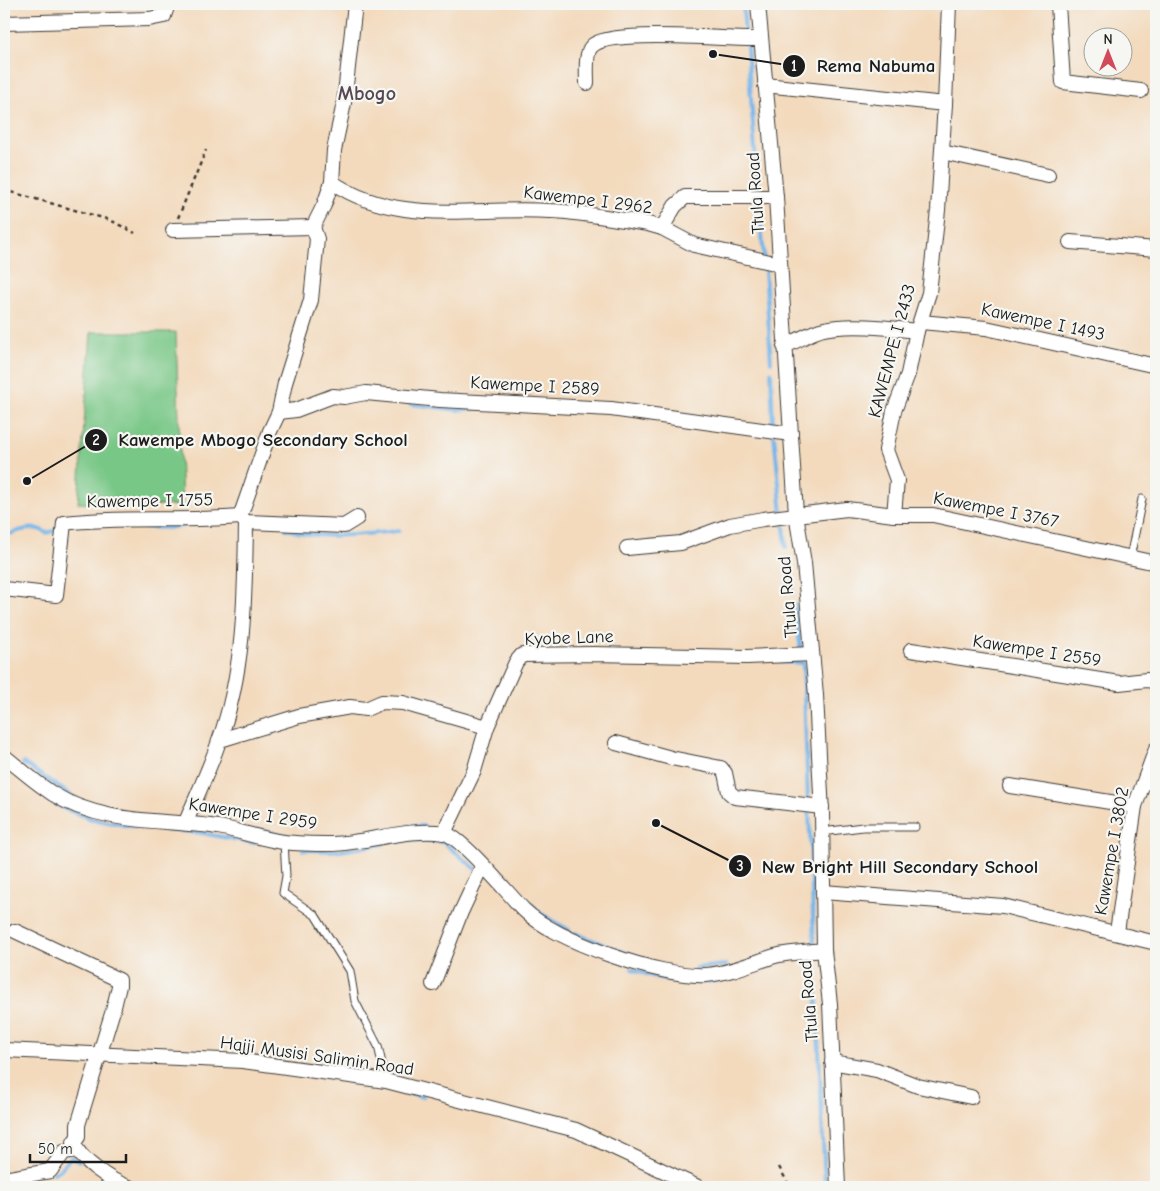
<svg xmlns="http://www.w3.org/2000/svg" width="1160" height="1191" font-family="'Comic Neue',sans-serif">
  <rect width="100%" height="100%" fill="#f6f6f2"/>
  <filter id="ink" filterUnits="userSpaceOnUse"><feTurbulence type="fractalNoise" baseFrequency=".02" numOctaves="2"/><feDisplacementMap in="SourceGraphic" scale="10" xChannelSelector="R" yChannelSelector="G"/><feConvolveMatrix kernelMatrix="1 2 1 2 8 2 1 2 1" color-interpolation-filters="sRGB"/></filter>
  <filter id="wash" filterUnits="userSpaceOnUse"><feTurbulence type="fractalNoise" baseFrequency=".0096" numOctaves="4" result="noise"/><feDisplacementMap in="SourceGraphic" scale="20" xChannelSelector="R" yChannelSelector="G"/><feGaussianBlur stdDeviation="1.12" result="paint"/><feColorMatrix in="noise" values="0 0 0 0 0 0 0 0 0 0 0 0 0 0 0 0 0 1.4 0 .05"/><feComposite in="paint" operator="in"/></filter>
  <g filter="url(#wash)">
    <rect width="100%" height="100%" fill="#f3dabd"/>
    <path fill="#79c787" stroke="#4a7252" d="M91 332H176L182 506 78 503Z"/>
    <g fill="none" stroke-linecap="round" stroke-linejoin="round">
      <g stroke="#76b5e9" stroke-width="4">
        <path d="M743 4 745 35"/>
        <path d="M747 46 758 191"/>
        <path d="M759 202 764 257"/>
        <path d="M765 269 771 362"/>
        <path d="M771 372 773 426"/>
        <path d="M410 404 457 410 475 408"/>
        <path d="M774 435 782 514"/>
        <path d="M124 526 168 528 185 525"/>
        <path d="M784 527 786 547"/>
        <path d="M286 529C323 541 361 534 399 531"/>
        <path d="M4 536C16 532 35 523 46 533L61 529"/>
        <path d="M788 559 790 572"/>
        <path d="M791 582 793 593"/>
        <path d="M794 604 801 650"/>
        <path d="M782 662 803 663 808 802"/>
        <path d="M23 763 75 798"/>
        <path d="M42 792 47 799 65 809 92 819 124 825 201 833 254 843"/>
        <path d="M408 826H424"/>
        <path d="M259 830 288 836"/>
        <path d="M410 839 443 842 477 870"/>
        <path d="M303 850 340 851 383 844"/>
        <path d="M494 868 540 913 569 930"/>
        <path d="M575 933 631 955"/>
        <path d="M551 936 576 948"/>
        <path d="M801 945 814 944 809 809"/>
        <path d="M806 958 815 959 825 1187"/>
        <path d="M696 968 726 965"/>
        <path d="M632 969C678 988 717 986 763 967"/>
        <path d="M371 1085 423 1097"/>
        <path d="M54 1173 60 1170 71 1157 79 1161"/>
        <path d="M667 1180 679 1187"/>
      </g>
    </g>
  </g>
  <g filter="url(#ink)">
    <g fill="none" stroke-linecap="round" stroke-linejoin="round">
      <g stroke="#3c3834" stroke-width="9">
        <g id="lane">
          <path d="M1130 558 1142 499"/>
          <path d="M822 832 863 827H915"/>
          <path d="M284 842 286 876 283 893 315 915 350 971 355 1001 378 1046 386 1081"/>
        </g>
      </g>
      <g stroke="#3c3834" stroke-width="16">
        <g id="street">
          <path d="M758 4 776 197 796 514 804 563 816 695 822 814 824 950 830 1004 838 1187"/>
          <path d="M1058 4 1063 82 1141 91"/>
          <path d="M4 23 149 19 164 16 168 4"/>
          <path d="M587 83C587 74 585 52 592 46 608 28 731 40 760 39"/>
          <path d="M765 85 945 104 949 4"/>
          <path d="M942 152 1048 175"/>
          <path d="M332 182C397 227 476 206 550 211 583 212 616 219 648 224L662 228 694 245 779 264"/>
          <path d="M662 228 675 206 685 197H776"/>
          <path d="M173 230 313 227"/>
          <path d="M1070 242 1156 249"/>
          <path d="M921 322 986 328 1156 366"/>
          <path d="M784 346C798 341 810 332 824 329 850 323 890 328 917 331"/>
          <path d="M279 412 296 410 333 396 344 397 366 393 440 400 611 409 791 434"/>
          <path d="M894 515 897 480 886 450 894 411 908 374 917 331 929 293 938 210 945 104"/>
          <path d="M240 517 270 431 279 412 285 383 311 300 317 239 313 227 324 205 332 182 334 150 344 103 355 4"/>
          <path d="M627 548 681 543 730 525 763 519 847 509 894 515H933L1156 563"/>
          <path d="M4 589 56 595 64 523C122 516 181 522 240 517L246 522 344 526 357 518"/>
          <path d="M911 650 1119 683 1147 680 1156 682"/>
          <path d="M220 740 299 716 350 707 366 709 382 702 403 703 487 727"/>
          <path d="M616 743 671 758 721 768 725 773 729 792 735 797 822 807"/>
          <path d="M4 756C20 769 36 783 53 794 102 825 164 819 218 827 240 831 261 839 284 842 299 844 317 844 333 844 366 843 411 827 444 833 462 837 508 894 524 910 555 941 663 978 706 975 730 973 752 963 775 956 791 952 807 952 824 950"/>
          <path d="M1010 786 1135 806"/>
          <path d="M186 822C197 795 210 768 219 741 245 670 245 596 246 522"/>
          <path d="M444 833 474 771 487 727 516 662 522 655 593 654 747 657 812 654"/>
          <path d="M823 892 1003 906 1156 943"/>
          <path d="M15 931 119 980V986L114 1007 78 1125V1137L74 1142C77 1158 112 1182 129 1187"/>
          <path d="M1117 932 1135 806 1156 749"/>
          <path d="M433 984 461 912 482 867"/>
          <path d="M4 1050 243 1061 386 1081 576 1130 698 1187"/>
          <path d="M832 1062 877 1070 918 1086 971 1097"/>
          <path d="M4 1179 50 1171 64 1152 76 1150"/>
        </g>
      </g>
      <g stroke="#3c3834" stroke-width="2.5" stroke-dasharray="4 4" stroke-linecap="butt">
        <path d="M4 190 110 220 135 233"/>
        <path d="M178 218 206 150"/>
        <path d="M779 1167 790 1187"/>
      </g>
      <use href="#lane" stroke="#fff" stroke-width="7"/>
      <use href="#street" stroke="#fff" stroke-width="14"/>
    </g>
  </g>
  <g text-anchor="middle" dominant-baseline="central" stroke-width="4.5" stroke-linejoin="round" paint-order="stroke">
    <g font-size="18" fill="#1c1c1c" stroke="#f6f6f2">
      <text transform="translate(756 193) rotate(-94)">Ttula Road</text>
      <text transform="translate(588 200) rotate(7)">Kawempe I 2962</text>
      <text transform="translate(1043 322) rotate(12)">Kawempe I 1493</text>
      <text transform="translate(892 351) rotate(-75)">KAWEMPE I 2433</text>
      <text transform="translate(535 386) rotate(3)">Kawempe I 2589</text>
      <text transform="translate(150 501) rotate(-1)">Kawempe I 1755</text>
      <text transform="translate(996 510) rotate(11)">Kawempe I 3767</text>
      <text transform="translate(788 597) rotate(-95)">Ttula Road</text>
      <text transform="translate(569 638) rotate(-2)">Kyobe Lane</text>
      <text transform="translate(1037 651) rotate(9)">Kawempe I 2559</text>
      <text transform="translate(253 814) rotate(9)">Kawempe I 2959</text>
      <text transform="translate(1112 851) rotate(-80)">Kawempe I 3802</text>
      <text transform="translate(809 1001) rotate(-95)">Ttula Road</text>
      <text transform="translate(317 1056) rotate(8)">Hajji Musisi Salimin Road</text>
    </g>
    <g font-size="20" font-weight="bold" fill="#564852" stroke="#f6f6f2">
      <text x="367" y="93">Mbogo</text>
    </g>
  </g>
  <path fill="none" stroke="#1c1c1c" stroke-width="2" d="M713 54L794 66M27 481L96 440M656 823L740 866"/>
  <g fill="#1c1c1c" stroke="#f6f6f2" stroke-width="2">
    <circle cx="713" cy="54" r="5"/>
    <circle cx="27" cy="481" r="5"/>
    <circle cx="656" cy="823" r="5"/>
    <circle cx="794" cy="66" r="12"/>
    <circle cx="96" cy="440" r="12"/>
    <circle cx="740" cy="866" r="12"/>
  </g>
  <g font-size="15" text-anchor="middle" font-weight="bold" fill="#fff">
    <text x="794" y="71">1</text>
    <text x="96" y="445">2</text>
    <text x="740" y="871">3</text>
  </g>
  <g font-size="19" text-anchor="middle" font-weight="bold" fill="#1c1c1c" stroke="#f6f6f2" stroke-width="4.5" stroke-linejoin="round" paint-order="stroke">
    <text x="876" y="72">Rema Nabuma</text>
    <text x="263" y="446">Kawempe Mbogo Secondary School</text>
    <text x="900" y="873">New Bright Hill Secondary School</text>
  </g>
  <rect width="1160" height="1191" fill="none" stroke="#f6f6f2" stroke-width="20"/>
  <g transform="translate(1108 52)"><circle r="24" fill="#f6f6f2" stroke="#9f9f9c"/>
  <path d="M0-4L9 19L0 12L-9 19Z" fill="#d1495b"/>
  <text y="-8" font-size="14" font-weight="bold" text-anchor="middle" fill="#1c1c1c">N</text>
  </g>
  <path d="M30 1154v8h96v-8" fill="none" stroke="#1c1c1c" stroke-width="2.5"/>
  <text x="38" y="1154" font-size="15" fill="#1c1c1c" stroke="#f6f6f2" stroke-width="4" paint-order="stroke">50 m</text>
</svg>
